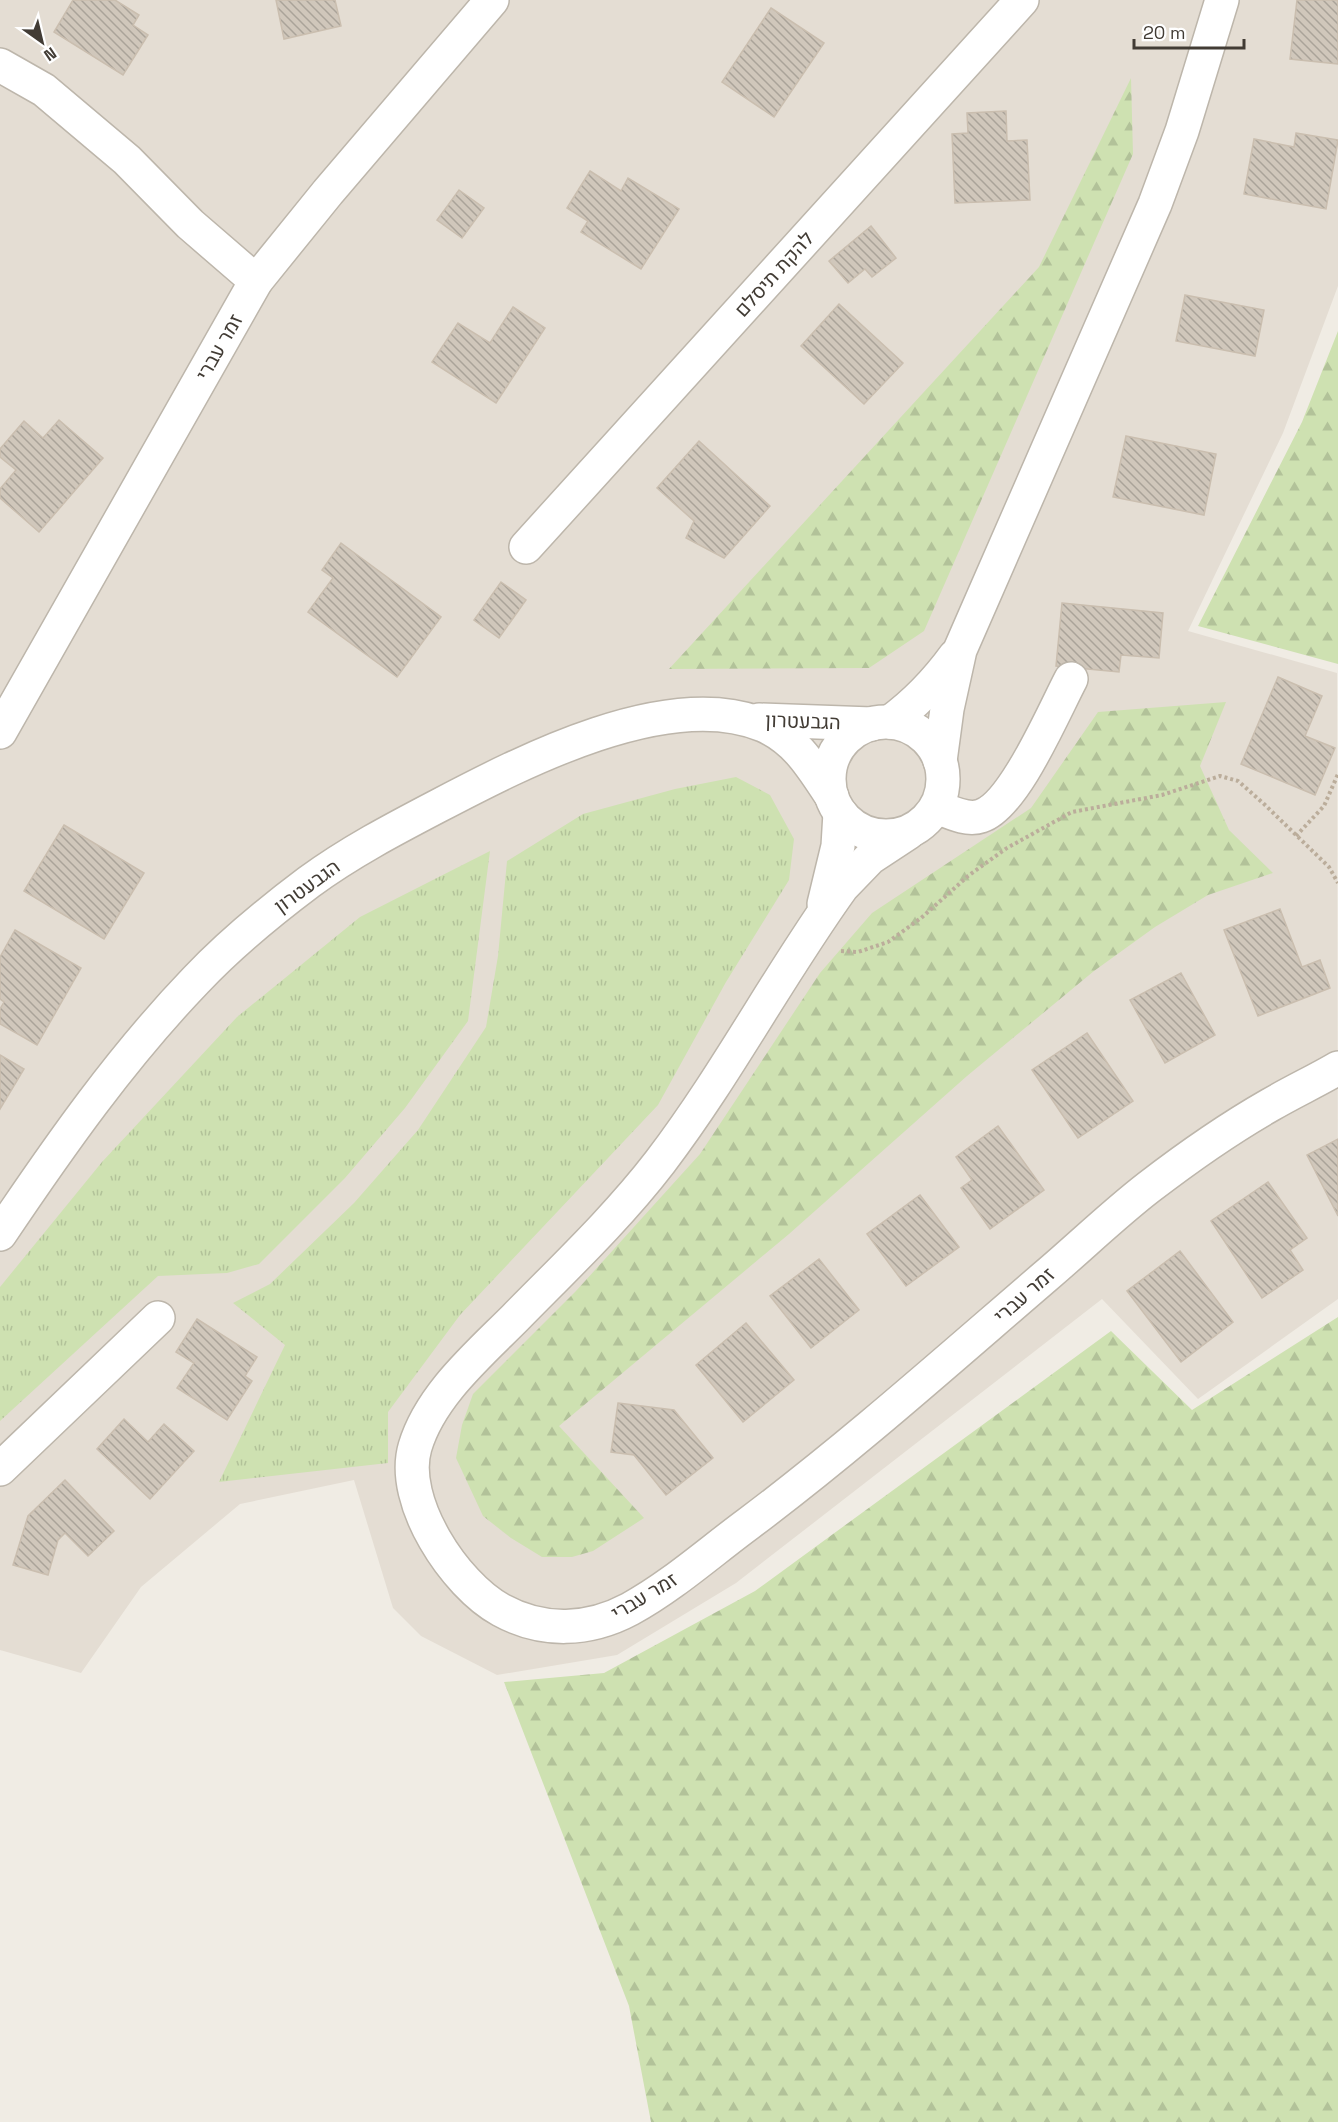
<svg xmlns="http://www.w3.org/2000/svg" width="1338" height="2122" font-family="'Space Grotesk',Heebo,sans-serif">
  <defs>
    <pattern id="grass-tufts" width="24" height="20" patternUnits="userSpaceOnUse" patternTransform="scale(1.5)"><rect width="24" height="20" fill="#cee1b1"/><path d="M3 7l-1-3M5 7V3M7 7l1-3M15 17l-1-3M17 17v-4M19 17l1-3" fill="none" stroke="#b2c299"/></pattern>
    <pattern id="forest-firs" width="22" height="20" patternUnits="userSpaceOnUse" patternTransform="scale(1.5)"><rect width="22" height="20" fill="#cee1b1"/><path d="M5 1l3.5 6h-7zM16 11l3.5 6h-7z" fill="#b2c299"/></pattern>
    <pattern id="building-back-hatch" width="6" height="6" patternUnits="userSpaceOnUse" patternTransform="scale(1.5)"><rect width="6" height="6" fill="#d0c7bb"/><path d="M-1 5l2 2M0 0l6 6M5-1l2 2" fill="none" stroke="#aaa399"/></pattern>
  </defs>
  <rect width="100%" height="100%" fill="#f0ece4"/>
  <path fill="#e4ddd3" d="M0 0H1338V286L1283 433 1188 631 1337 673 1338 1299 1198 1399 1102 1299 736 1583 617 1655 497 1675 421 1636 393 1608 354 1480 240 1504 141 1587 81 1673 0 1650Z"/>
  <g fill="url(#grass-tufts)">
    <path d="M736 777 770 795 794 839 789 880 726 982 658 1105 460 1315 388 1412V1463L219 1482 285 1345 233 1303 270 1284 354 1203 418 1130 486 1027 498 956 507 861 583 814 675 789Z"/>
    <path d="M490 851 468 1021 405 1108 345 1178 259 1264 227 1273 158 1276 0 1421V1287L102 1162 237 1017 360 917Z"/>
  </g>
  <g fill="url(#forest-firs)">
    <path d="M1131 78 1133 154 924 631 869 668 669 669 1039 267Z"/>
    <path d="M1338 331V664L1198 626 1302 422Z"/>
    <path d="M1226 702 1200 766 1229 830 1273 873 1208 895 1155 927 1094 971 967 1076 789 1234 559 1426 644 1518 593 1551 572 1557H542L511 1538 483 1516 456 1458 462 1425 473 1394 576 1291 700 1154 820 973 872 913 1031 808 1098 712Z"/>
    <path d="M1338 1317V2122H651L629 2006 504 1682 604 1673 755 1591 1111 1331 1192 1410Z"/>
  </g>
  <g fill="url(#building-back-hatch)" stroke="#cabeaf" stroke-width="1.5">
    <path d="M73 0H115L139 15 133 25 148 35 123 75 54 32Z"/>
    <path d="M276 0H335L341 26 284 39Z"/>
    <path d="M1297 0H1338V64L1290 59Z"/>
    <path d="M771 8 824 43 774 117 722 82Z"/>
    <path d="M1006 111 1007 141 1027 140 1030 200 955 203 952 134 968 133 967 113Z"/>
    <path d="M1296 133 1338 140 1326 209 1244 194 1254 139 1294 147Z"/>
    <path d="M590 171 621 191 628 178 679 209 641 269 581 232 588 221 567 208Z"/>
    <path d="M459 190 484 208 462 238 437 220Z"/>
    <path d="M871 226 896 258 872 277 865 269 848 283 829 261Z"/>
    <path d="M1185 295 1264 310 1255 356 1176 341Z"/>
    <path d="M839 304 903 363 864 404 801 346Z"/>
    <path d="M513 307 545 328 496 403 432 362 458 323 490 343Z"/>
    <path d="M59 420 103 458 39 532 0 498V489L16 470 0 457V449L24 421 43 438Z"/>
    <path d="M1126 436 1216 454 1204 515 1113 497Z"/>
    <path d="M699 441 770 506 724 558 686 538 694 521 657 488Z"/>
    <path d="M341 543 441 617 397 677 308 612 333 578 322 570Z"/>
    <path d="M501 582 526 600 499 638 474 620Z"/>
    <path d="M1062 603 1163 613 1159 658 1121 655 1119 672 1056 666Z"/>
    <path d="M1278 677 1322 696 1305 736 1335 748 1315 795 1241 764Z"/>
    <path d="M64 825 144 873 104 939 24 891Z"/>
    <path d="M1280 909 1302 967 1320 960 1330 988 1258 1016 1224 930Z"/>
    <path d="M15 930 81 968 37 1045 0 1024V1009L4 1002 0 999V957Z"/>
    <path d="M1181 973 1215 1035 1165 1063 1130 1000Z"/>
    <path d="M1087 1033 1133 1101 1078 1138 1032 1070Z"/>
    <path d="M0 1055 24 1069 0 1109Z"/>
    <path d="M998 1126 1044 1190 990 1229 961 1188 972 1180 956 1157Z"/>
    <path d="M1338 1139V1216L1307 1155Z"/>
    <path d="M1268 1182 1307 1238 1290 1250 1303 1270 1262 1298 1211 1221Z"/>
    <path d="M920 1195 959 1247 906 1286 867 1234Z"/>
    <path d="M1180 1251 1233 1322 1181 1362 1127 1291Z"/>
    <path d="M819 1259 859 1310 811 1348 770 1296Z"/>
    <path d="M197 1319 257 1357 245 1376 252 1381 227 1420 177 1388 194 1363 176 1352Z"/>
    <path d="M746 1323 794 1380 743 1422 696 1365Z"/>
    <path d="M618 1403 674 1410 713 1458 666 1495 634 1455 611 1452Z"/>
    <path d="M124 1419 148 1442 164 1424 194 1451 150 1499 97 1449Z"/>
    <path d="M65 1480 114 1531 88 1556 65 1533 58 1540 48 1575 13 1565 28 1516Z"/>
  </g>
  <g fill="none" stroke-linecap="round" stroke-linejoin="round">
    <g stroke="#bdb6ab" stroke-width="36">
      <g id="minor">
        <path d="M0 65 44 90 127 160 190 224 256 281"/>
        <path d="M526 547 1022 0"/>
        <path d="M759 720 872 724"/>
        <circle cx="886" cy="779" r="57"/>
        <path d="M890 722C916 703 936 682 955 656"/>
        <path d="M0 732 256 281 328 192 492 0"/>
        <path d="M940 761 947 709 960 650 1155 204 1182 131 1222 0"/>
        <path d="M937 807C950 812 967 821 981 816 1014 806 1054 711 1071 679"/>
        <path d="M908 833 870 858 842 887C778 976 727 1074 660 1162 617 1218 564 1268 515 1318 478 1355 430 1396 415 1447 399 1501 455 1585 501 1610 543 1633 589 1631 630 1609 672 1586 710 1552 748 1524 852 1446 948 1360 1047 1275 1081 1246 1114 1214 1149 1187 1188 1157 1228 1129 1270 1105 1292 1092 1316 1081 1338 1068"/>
        <path d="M824 904 838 846 840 813"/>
        <path d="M0 1234C60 1145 121 1058 196 980 230 944 269 912 309 882 350 852 394 829 438 806 522 762 668 686 763 725 797 740 812 767 832 797"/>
        <path d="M0 1469 158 1318"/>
      </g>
    </g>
    <g stroke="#bbad9b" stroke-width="4" stroke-dasharray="3 3" stroke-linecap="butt">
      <path d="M1296 836 1324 806 1338 774"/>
      <path d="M841 951 858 952 888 942 921 918 968 876 1007 848 1072 812 1162 795 1220 776 1238 781 1263 803 1329 867 1338 883"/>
    </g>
    <use href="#minor" stroke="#fff" stroke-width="33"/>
  </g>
  <g text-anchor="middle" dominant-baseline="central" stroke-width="5" stroke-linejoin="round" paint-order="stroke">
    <g font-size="20" fill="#423c35" stroke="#fff">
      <text transform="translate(774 274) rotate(-48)">להקת תיסלם</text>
      <text transform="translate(219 347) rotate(-60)">זמר עברי</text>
      <text transform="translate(803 721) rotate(2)">הגבעטרון</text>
      <text transform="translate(307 886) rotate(-36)">הגבעטרון</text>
      <text transform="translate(1024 1295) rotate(-41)">זמר עברי</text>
      <text transform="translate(644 1596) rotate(-31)">זמר עברי</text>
    </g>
  </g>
  <g transform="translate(42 42) rotate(146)" stroke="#ffffff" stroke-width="4.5" paint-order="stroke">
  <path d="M0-4.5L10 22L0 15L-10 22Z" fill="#423c35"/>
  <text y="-9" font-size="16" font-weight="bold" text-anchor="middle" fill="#423c35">N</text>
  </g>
  <path d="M1134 39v9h110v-9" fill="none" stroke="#423c35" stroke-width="3"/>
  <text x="1143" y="39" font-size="18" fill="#423c35" stroke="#ffffff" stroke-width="4.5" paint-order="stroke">20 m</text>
</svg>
